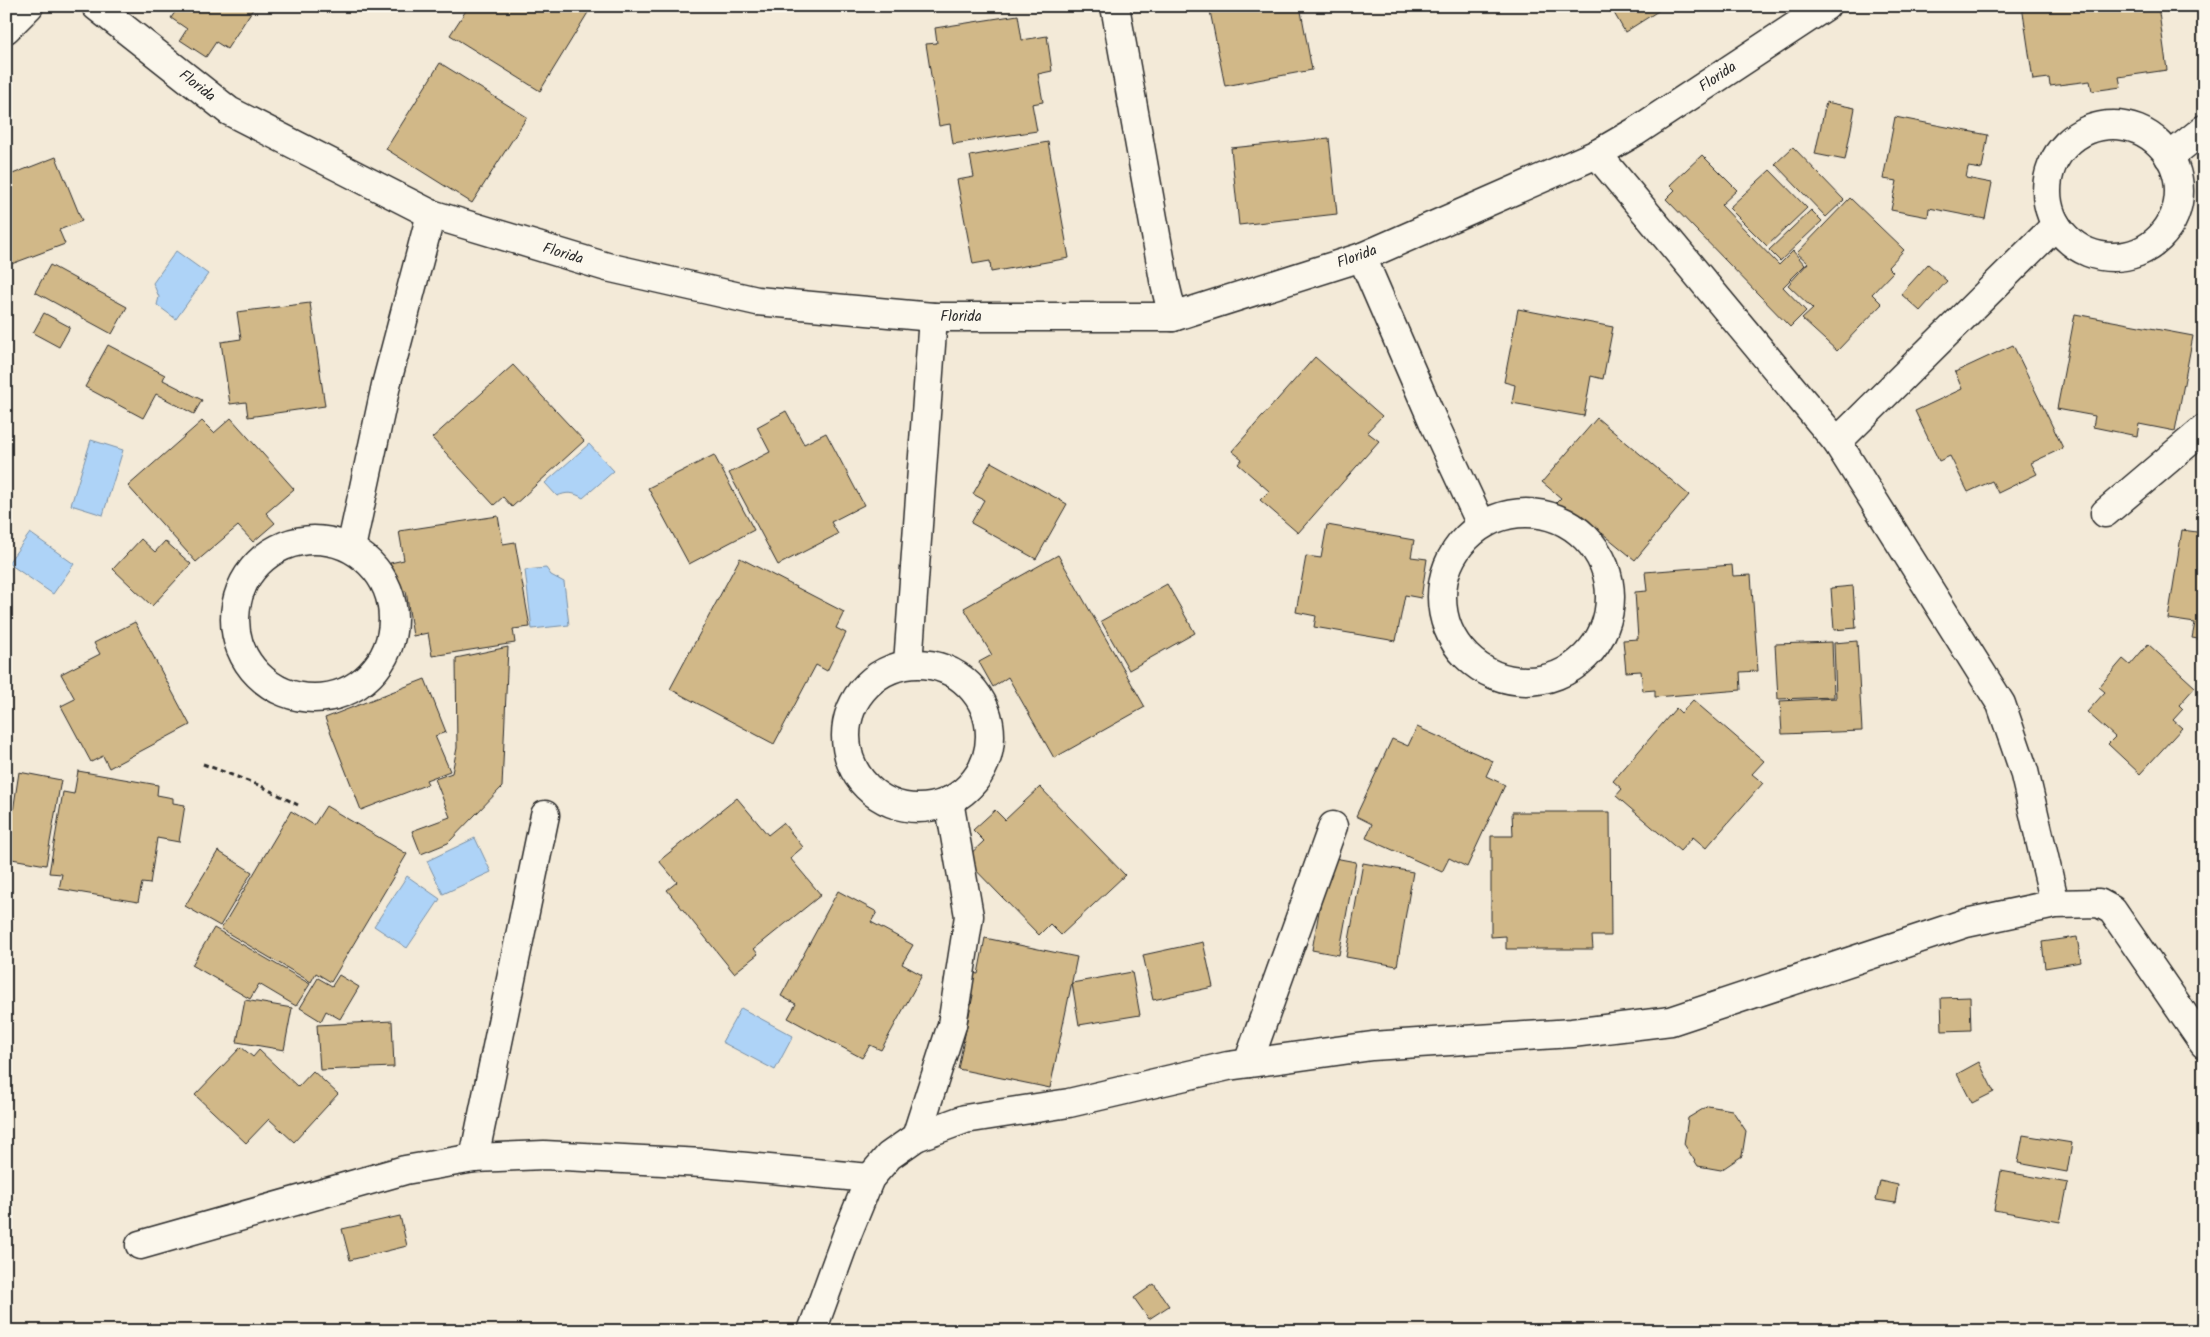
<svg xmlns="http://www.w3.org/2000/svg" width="2210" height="1337" font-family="Kalam,sans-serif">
  <rect width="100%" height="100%" fill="#f3ead8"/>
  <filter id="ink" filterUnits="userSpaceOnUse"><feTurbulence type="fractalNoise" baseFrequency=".02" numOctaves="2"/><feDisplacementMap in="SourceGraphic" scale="10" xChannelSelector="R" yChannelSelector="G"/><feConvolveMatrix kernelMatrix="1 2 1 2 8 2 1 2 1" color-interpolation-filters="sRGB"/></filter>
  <g filter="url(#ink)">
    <g fill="#aed3f7" stroke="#7a90a5">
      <path d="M176 251 208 274 176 319 157 305 159 297 153 283Z"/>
      <path d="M91 440 123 450 103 515 71 505Z"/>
      <path d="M589 444 614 471 583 498C573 492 567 492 557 496L545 483Z"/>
      <path d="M30 533 74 564 53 594 8 563Z"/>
      <path d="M546 568 551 575 564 582 569 625 532 629 525 570Z"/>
      <path d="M475 838 491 872 443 894 427 861Z"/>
      <path d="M407 876 440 899 407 948 374 926Z"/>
      <path d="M741 1008 793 1036 775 1070 722 1042Z"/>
    </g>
    <g fill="#d1b888" stroke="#2b2b2b">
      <path d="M179 6H255L227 49 216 42 206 57 180 40 187 29 171 18Z"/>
      <path d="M469 6H592L540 91 450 35Z"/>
      <path d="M1209 6H1300L1312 70 1225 86Z"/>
      <path d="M1610 6H1666L1625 32Z"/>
      <path d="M2022 6H2158L2167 70 2119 77 2121 87 2092 91 2090 81 2050 86 2049 78 2033 80Z"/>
      <path d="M1018 15 1022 40 1047 36 1052 71 1038 74 1043 102 1032 104 1037 131 953 144 950 124 939 126 926 44 937 43 935 28Z"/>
      <path d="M440 63 527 117 472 203 386 149Z"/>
      <path d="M1826 102 1855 108 1845 160 1815 154Z"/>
      <path d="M1895 117 1988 135 1982 169 1968 167 1966 178 1992 183 1985 219 1929 208 1928 217 1891 210 1897 181 1883 179Z"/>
      <path d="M1329 138 1337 214 1239 225 1231 148Z"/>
      <path d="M1048 142 1069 258 991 272 990 261 973 264 957 180 974 177 970 156Z"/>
      <path d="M1793 147 1844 200 1826 217 1775 164Z"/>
      <path d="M1702 155 1737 190 1721 205 1779 265 1793 251 1805 265 1783 287 1806 311 1790 327 1666 199 1675 190 1670 185Z"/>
      <path d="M56 157 82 221 59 230 65 244 6 266V165L10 175Z"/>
      <path d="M1770 170 1807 208 1767 246 1729 208Z"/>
      <path d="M1850 198 1904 250 1888 267 1893 272 1872 294 1882 304 1837 351 1802 319 1813 309 1788 285 1808 263 1797 253Z"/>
      <path d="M1811 210 1822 221 1780 261 1769 250Z"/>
      <path d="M1928 264 1947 281 1920 311 1901 294Z"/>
      <path d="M50 265 127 307 112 334 35 292Z"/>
      <path d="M310 303 325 406 248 417 246 402 230 404 221 342 241 339 237 312Z"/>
      <path d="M1518 309 1613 327 1603 379 1591 376 1584 416 1512 403 1515 385 1504 382Z"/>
      <path d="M44 313 70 327 59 347 33 333Z"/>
      <path d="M2075 314 2193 336 2175 431 2139 424 2137 436 2093 427 2095 416 2057 409Z"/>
      <path d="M108 345 165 375 163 380 202 400 194 414 156 394 143 418 85 387Z"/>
      <path d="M2013 345 2063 448 2031 463 2037 474 1998 493 1992 481 1968 492 1950 456 1939 461 1915 411 1962 389 1955 372Z"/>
      <path d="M1315 357 1382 416 1367 432 1379 441 1298 533 1260 500 1269 491 1238 464 1242 459 1232 451Z"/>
      <path d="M513 365 584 441 512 507 503 497 494 505 432 438Z"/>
      <path d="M786 411 804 444 826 433 864 505 831 522 838 534 778 565 729 473 770 452 757 427Z"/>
      <path d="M231 418 294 489 266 513 275 523 253 542 238 526 196 562 128 486 202 421 214 433Z"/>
      <path d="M1597 418 1689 495 1635 560 1602 533 1594 542 1552 507 1561 498 1542 482Z"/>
      <path d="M714 455 754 530 689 564 648 488Z"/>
      <path d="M991 462 1067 504 1036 559 971 523 984 500 973 494Z"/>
      <path d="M498 516 503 544 515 542 530 627 513 629 515 643 432 656 428 633 413 636 406 591 396 592 390 563 404 560 399 531Z"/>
      <path d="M1327 525 1414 540 1411 557 1427 559 1421 598 1405 595 1396 641 1314 627 1316 616 1296 612 1306 556 1321 558Z"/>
      <path d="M2182 530 2204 533V640L2192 638 2195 623 2168 619Z"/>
      <path d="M141 539 155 552 165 541 191 564 152 606 113 569Z"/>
      <path d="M1058 555 1145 707 1054 758 1008 677 993 687 979 662 992 655 964 608Z"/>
      <path d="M740 558 844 612 836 628 846 633 827 671 816 665 774 744 670 689Z"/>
      <path d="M1732 565 1733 576 1751 575 1758 671 1740 672 1741 690 1655 697V690L1643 691 1641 671 1626 672 1623 640 1638 639 1635 592 1647 591 1645 572Z"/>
      <path d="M1167 584 1195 633 1129 670 1101 621Z"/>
      <path d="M1853 586 1856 628 1834 630 1831 588Z"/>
      <path d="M135 622 190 725 109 768 103 756 91 762 61 706 75 699 61 674 100 654 94 643Z"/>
      <path d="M1857 641 1862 731 1782 734 1780 701 1836 698 1834 643Z"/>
      <path d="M1832 642 1834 697 1778 699 1775 644Z"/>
      <path d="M2148 644 2195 687 2179 705 2183 709 2173 720 2182 728 2140 774 2108 744 2115 737 2087 712 2105 692 2099 687 2123 659 2130 665Z"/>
      <path d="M508 647 502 787 448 843 421 854 412 831 450 817 435 779 452 773 457 748 456 658Z"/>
      <path d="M425 679 446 732 435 736 450 771 426 780 428 784 361 810 325 718Z"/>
      <path d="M1693 700 1764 761 1752 774 1763 783 1706 848 1693 837 1680 851 1616 796 1622 789 1613 781 1676 708 1681 713Z"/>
      <path d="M1417 727 1493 761 1486 776 1505 785 1467 867 1449 858 1442 872 1366 838 1372 824 1356 816 1392 739 1408 746Z"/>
      <path d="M78 771 158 785 157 795 173 798V803L185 805 179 842 157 838 150 884 142 883 138 902 59 889 62 874 49 873 63 792 74 794Z"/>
      <path d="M19 772 61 780 46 865 6 858Z"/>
      <path d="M1040 787 1125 875 1061 935 1050 924 1039 935 965 859 984 841 973 830 995 810 1005 820Z"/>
      <path d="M737 798 768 835 783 823 803 847 790 858 821 895 754 949 758 954 734 973 667 890 677 882 659 861Z"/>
      <path d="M326 806 407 854 331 982 316 973 311 982 221 929 291 811 314 825Z"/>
      <path d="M1512 812H1610L1611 936H1592L1593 949H1506V936L1491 937V836H1513Z"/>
      <path d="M218 851 252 872 220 926 185 906Z"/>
      <path d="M1329 857 1356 862 1339 955 1312 950Z"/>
      <path d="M1363 863 1413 872 1397 966 1346 957Z"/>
      <path d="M838 891 877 912 871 922 913 945 902 964 922 975 881 1050 870 1045 862 1058 788 1018 796 1004 781 996Z"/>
      <path d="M214 928 310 984 296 1006 259 984 250 999 192 965Z"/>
      <path d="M2077 937 2081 962 2045 968 2042 942Z"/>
      <path d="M985 938 1077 957 1050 1088 958 1069 973 995 959 992 963 971 978 974Z"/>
      <path d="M1203 942 1213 987 1153 1000 1143 955Z"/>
      <path d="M1132 972 1140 1015 1079 1025 1072 983Z"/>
      <path d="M339 975 359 987 340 1019 326 1011 321 1021 300 1008 318 978 332 986Z"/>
      <path d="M1970 997 1971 1030 1942 1031 1941 998Z"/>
      <path d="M245 1000 292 1008 284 1050 237 1042Z"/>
      <path d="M392 1021 394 1067 320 1070 317 1025Z"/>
      <path d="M241 1047 253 1057 259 1050 298 1087 313 1071 338 1094 294 1142 269 1119 246 1143 195 1095Z"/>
      <path d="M1979 1062 1994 1092 1972 1103 1957 1074Z"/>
      <path d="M1708 1106 1732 1110 1746 1131 1742 1156 1721 1170 1698 1166 1684 1144 1688 1118Z"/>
      <path d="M2023 1135 2072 1143 2067 1172 2018 1163Z"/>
      <path d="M2001 1171 2068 1183 2060 1222 1994 1210Z"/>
      <path d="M1880 1181 1898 1185 1895 1203 1876 1200Z"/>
      <path d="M400 1216 407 1246 350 1260 342 1229Z"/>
      <path d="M1154 1284 1169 1306 1149 1319 1134 1298Z"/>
    </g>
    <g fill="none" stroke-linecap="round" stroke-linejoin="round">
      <g stroke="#2b2b2b" stroke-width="31">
        <g id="minor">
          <path d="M96 6 229 111 431 214 607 267 757 301 933 317H1173L1362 257 1597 154 1635 132 1826 6"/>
          <path d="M1115 6 1164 280 1173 317"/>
          <path d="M6 29 29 6"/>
          <circle cx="2113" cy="191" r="66"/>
          <path d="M1597 154 1837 442 2001 704 2024 771 2055 904"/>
          <path d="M2169 157 2204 129"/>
          <path d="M1362 257 1433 421 1481 524"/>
          <path d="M1837 442 2056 225"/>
          <circle cx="1526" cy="597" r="84"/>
          <path d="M2105 513 2204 429"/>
          <circle cx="314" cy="619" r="79"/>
          <path d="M351 548 386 385 431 214"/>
          <path d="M908 664 933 317"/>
          <circle cx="918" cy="736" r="72"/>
          <path d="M1248 1063 1333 826"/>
          <path d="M916 1137 952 1025 969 916 949 801"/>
          <path d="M474 1158 545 815"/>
          <path d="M140 1245 405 1170 474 1158 544 1155 703 1163 870 1178"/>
          <path d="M812 1331 848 1232 870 1178 889 1156 916 1137 965 1119 1069 1103 1228 1066 1372 1046 1572 1033 1671 1021 1966 923 2055 904 2099 903 2112 910 2204 1044"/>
        </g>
      </g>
      <path stroke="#2b2b2b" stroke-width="3" stroke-dasharray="5 4" stroke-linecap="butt" d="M203 764 261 786 298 805"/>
      <use href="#minor" stroke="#fbf7ec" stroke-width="28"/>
    </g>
  </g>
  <g text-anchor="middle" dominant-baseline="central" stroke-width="5" stroke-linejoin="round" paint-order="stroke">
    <g font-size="15" fill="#2b2b2b" stroke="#fbf7ec">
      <text transform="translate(1718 77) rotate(-34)">Florida</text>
      <text transform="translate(197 86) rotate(38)">Florida</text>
      <text transform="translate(563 254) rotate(17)">Florida</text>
      <text transform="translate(1357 257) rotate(-20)">Florida</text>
      <text x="961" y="317">Florida</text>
    </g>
  </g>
  <rect width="2210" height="1337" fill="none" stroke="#fbf7ec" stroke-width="25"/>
  <rect x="12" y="12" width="2185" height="1312" fill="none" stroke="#2b2b2b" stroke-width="2" filter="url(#ink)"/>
</svg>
